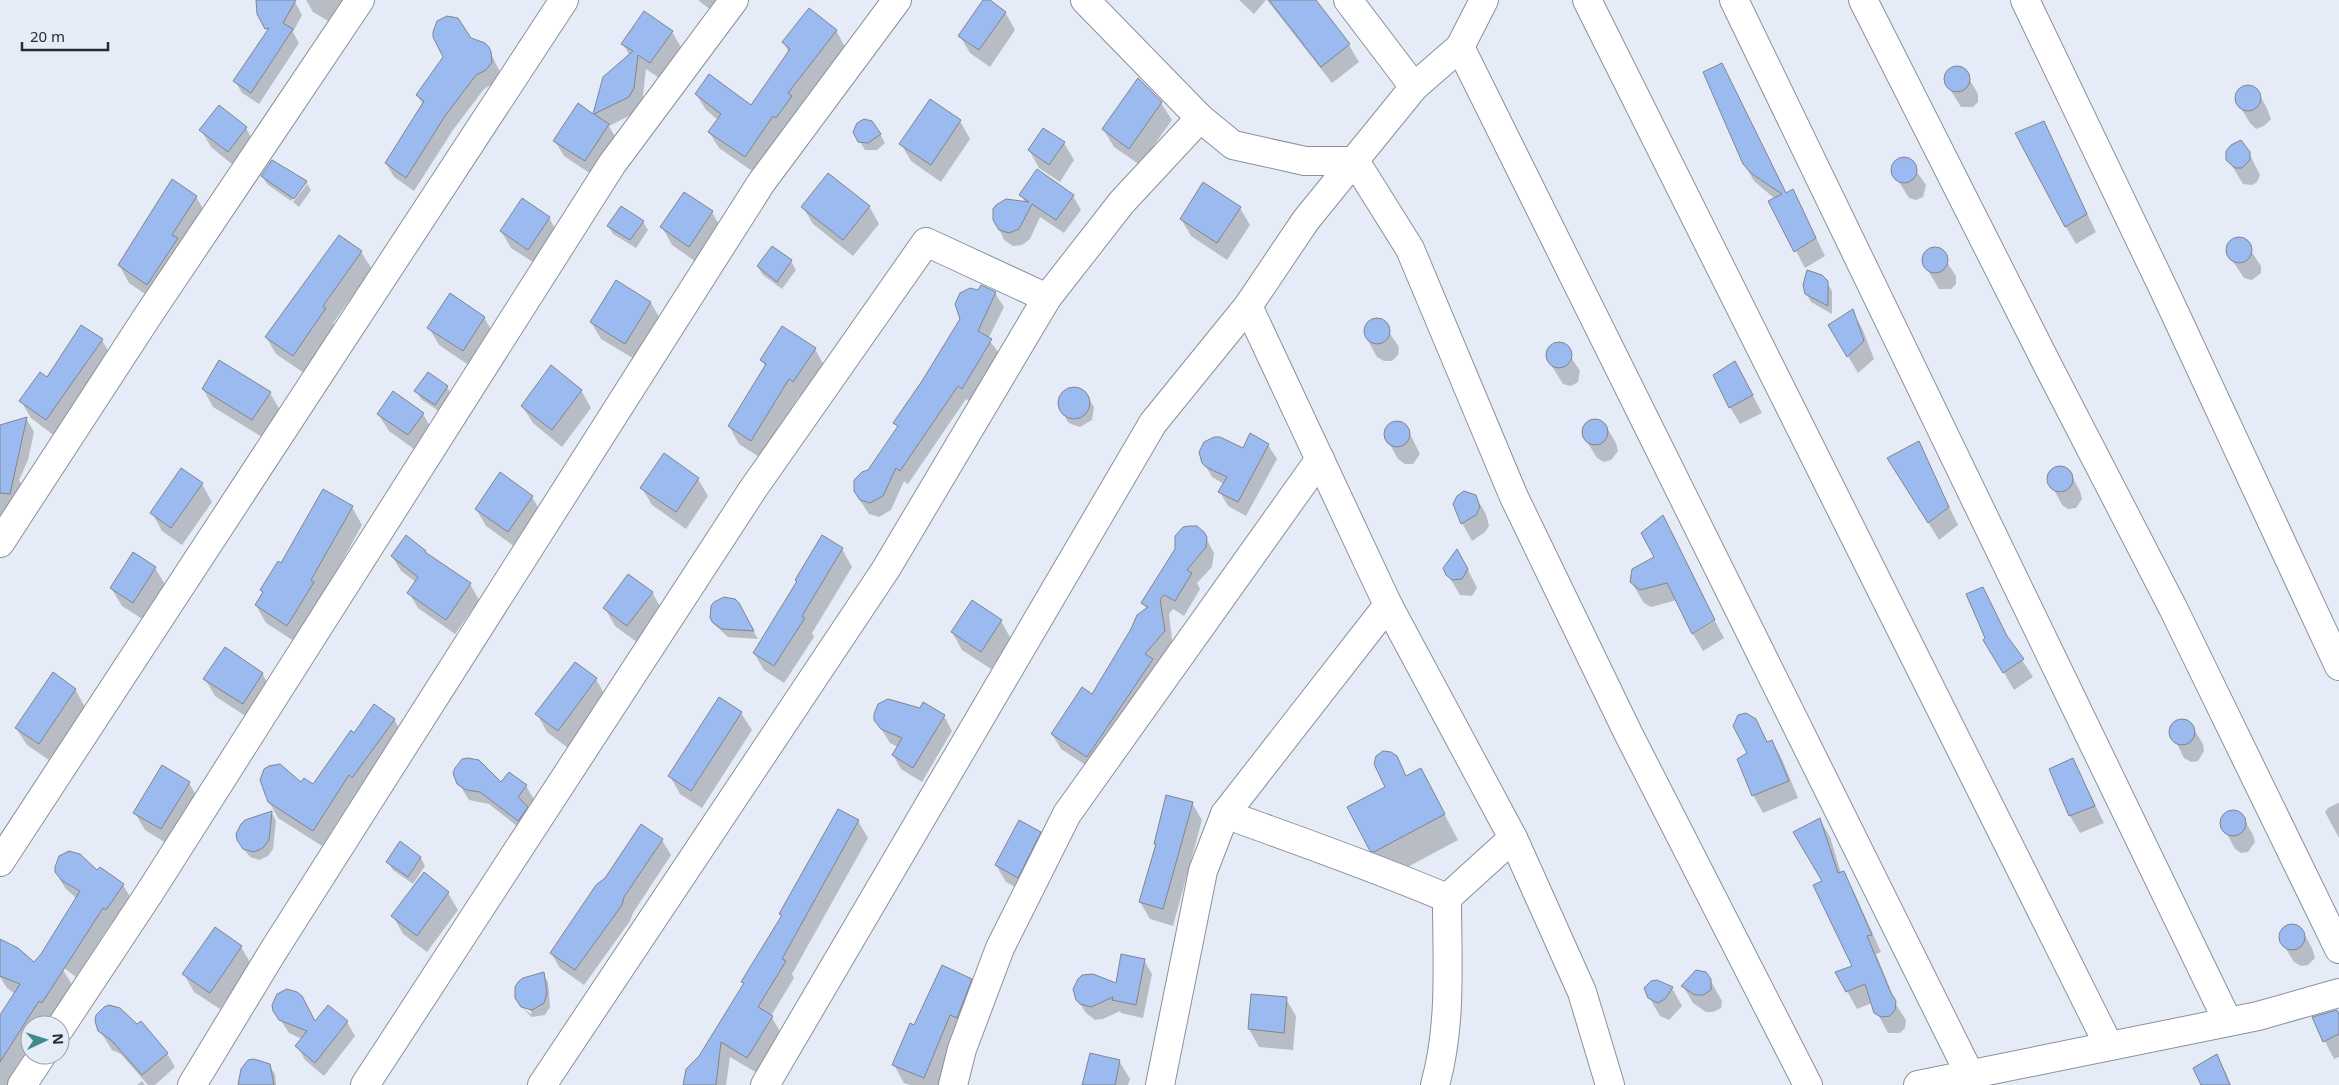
<svg xmlns="http://www.w3.org/2000/svg" width="2339" height="1085" font-family="'Noto Sans',sans-serif">
  <rect width="100%" height="100%" fill="#e6ecf7"/>
  <g fill="#0003">
    <path d="M263 0H290L295 2 302 15 293 32 299 43 259 104 242 93 235 81 268 31 259 14Z"/>
    <path d="M306 0H350L335 25 313 12Z"/>
    <path d="M698 0H721L712 11Z"/>
    <path d="M985 0 1005 12 1015 30 990 67 970 53 960 36Z"/>
    <path d="M1239 0H1266L1254 14Z"/>
    <path d="M1267 0H1314L1349 45 1359 62 1332 83Z"/>
    <path d="M836 30 845 47 798 108 801 113 755 173 719 148 709 132 718 120 706 110 696 94 751 107 789 53 784 43Z"/>
    <path d="M672 32 681 47 659 78 646 69 642 105 637 112 609 126 617 140 594 176 564 156 555 141 594 116 604 78 630 56 623 44Z"/>
    <path d="M470 39 488 48 500 72 497 81 484 89 453 130 414 191 394 177 386 163 423 105 417 95 445 57Z"/>
    <path d="M1722 65 1786 194 1802 208 1825 256 1805 268 1770 201 1775 199 1754 181 1744 164Z"/>
    <path d="M1953 68 1964 70 1978 94V102L1973 107H1961L1946 83V75Z"/>
    <path d="M2245 86 2255 88 2266 106 2271 119 2264 126 2256 129 2250 123 2239 105 2237 98 2239 90Z"/>
    <path d="M930 101 960 121 970 139 941 182 911 161 901 144Z"/>
    <path d="M1161 103 1172 120 1140 165 1114 147 1103 129Z"/>
    <path d="M2044 123 2096 232 2076 244 2066 227Z"/>
    <path d="M246 128 256 146 238 169 211 147 201 130Z"/>
    <path d="M854 132 880 134 885 143 877 150H865Z"/>
    <path d="M1064 143 1074 160 1060 182 1039 168 1029 150Z"/>
    <path d="M2247 149 2260 175 2257 182 2252 185 2243 184 2226 156Z"/>
    <path d="M1901 159H1908L1926 185 1923 197 1916 200 1909 198 1894 174 1895 163Z"/>
    <path d="M272 161 306 182 311 190 299 207 293 202 307 184H303L291 201 267 184 262 176Z"/>
    <path d="M173 181 196 197 207 215 157 302 129 283 119 265Z"/>
    <path d="M685 193 712 212 722 230 699 264 672 245 662 227Z"/>
    <path d="M1021 195 1073 196 1081 210 1064 233 1040 217 1030 239 1022 245 1013 246 1004 240 993 215 1025 202Z"/>
    <path d="M869 206 879 224 853 256 813 224 803 207Z"/>
    <path d="M1240 208 1250 225 1227 260 1191 236 1181 219Z"/>
    <path d="M549 218 559 235 539 266 511 248 501 231Z"/>
    <path d="M643 222 648 230 636 248 613 234 608 226Z"/>
    <path d="M2236 239H2243L2261 266V273L2252 280 2244 278 2228 254V247Z"/>
    <path d="M1932 249 1939 250 1956 276V284L1951 289H1939L1924 264V257Z"/>
    <path d="M361 252 372 269 333 323 335 327 304 373 276 354 266 337Z"/>
    <path d="M791 261 796 270 782 289 763 275 758 267Z"/>
    <path d="M1827 282 1832 291V314L1811 302 1806 293Z"/>
    <path d="M995 293 1004 307 988 339 1000 354 970 402 966 399 908 484 904 481 891 510 879 517 869 514 857 496 854 486 869 471 898 428 895 423 923 382 962 319Z"/>
    <path d="M651 303 661 320 636 360 601 339 591 322Z"/>
    <path d="M1852 311 1862 328 1874 359 1858 373 1830 326Z"/>
    <path d="M484 317 494 335 473 368 439 345 429 328Z"/>
    <path d="M1373 319 1381 320 1399 347 1398 355 1392 361H1384L1377 357 1367 339 1365 327Z"/>
    <path d="M102 340 112 358 56 437 31 418 21 401 48 378Z"/>
    <path d="M1555 344 1563 345 1580 371 1578 382 1571 386 1563 384 1548 360 1549 348Z"/>
    <path d="M815 349 825 367 804 399 799 396 761 458 739 444 729 426 766 367 761 360Z"/>
    <path d="M1745 380 1762 413 1740 424 1730 407Z"/>
    <path d="M447 387 452 395 440 412 421 399 416 391Z"/>
    <path d="M1072 387 1082 390 1094 407 1092 420 1080 427 1071 424 1067 421 1059 401 1063 392Z"/>
    <path d="M203 389 270 393 280 410 262 437 213 407Z"/>
    <path d="M581 390 591 408 562 447 533 423 522 406Z"/>
    <path d="M378 414H423L433 431 418 452 389 431Z"/>
    <path d="M26 418 34 432 28 460 19 480 25 489 0 523V426Z"/>
    <path d="M1596 420 1605 425 1616 443 1618 451 1611 460 1604 462 1597 458 1586 440 1584 432 1586 424Z"/>
    <path d="M1398 421 1405 424 1420 454 1413 464H1405L1398 459 1388 441 1385 433 1388 426Z"/>
    <path d="M1918 443 1958 525 1939 540 1899 476Z"/>
    <path d="M1268 445 1277 459 1246 516 1228 506 1220 492 1224 484 1212 477 1204 463 1243 449Z"/>
    <path d="M2061 468 2070 473 2080 491 2082 499 2076 508 2068 509 2062 505 2049 480 2051 471Z"/>
    <path d="M698 479 708 496 686 529 652 505 642 488Z"/>
    <path d="M202 484 212 502 182 545 162 531 152 513Z"/>
    <path d="M1475 496 1486 514 1489 526 1485 532 1472 541 1462 523Z"/>
    <path d="M532 497 542 514 518 549 486 526 476 509Z"/>
    <path d="M352 507 362 525 297 643 266 623 256 605 264 594 262 590 281 564Z"/>
    <path d="M1663 517 1673 534 1714 619 1677 600 1651 607 1644 603 1633 585 1631 577 1636 567 1656 557Z"/>
    <path d="M823 537 842 549 852 567 812 633 814 637 784 683 764 670 754 653Z"/>
    <path d="M1206 538 1214 553 1212 567 1197 583 1200 589 1184 616 1173 609 1169 614 1173 647 1156 666 1161 675 1096 772 1061 749 1052 734 1093 696 1147 610 1143 603 1176 549Z"/>
    <path d="M425 551 428 555 470 584 479 600 455 634 418 608 409 593 416 582 401 571 392 556Z"/>
    <path d="M133 554 155 568 166 586 144 620 122 606 111 588Z"/>
    <path d="M1444 568H1467L1477 588 1472 596 1460 595Z"/>
    <path d="M1982 588 2011 643 2033 677 2014 690 1995 657Z"/>
    <path d="M652 592 662 610 638 643 615 626 605 608Z"/>
    <path d="M729 598 738 604 758 639 728 637 716 626 711 617 712 607 719 600Z"/>
    <path d="M1001 621 1011 639 991 669 962 650 952 632Z"/>
    <path d="M1715 621 1724 638 1703 651 1693 634Z"/>
    <path d="M575 664 596 679 606 697 568 748 547 732 537 714Z"/>
    <path d="M262 673 272 691 253 721 215 696 205 679Z"/>
    <path d="M75 689 85 707 49 760 27 745 16 728Z"/>
    <path d="M741 713 752 730 702 808 680 794 670 776Z"/>
    <path d="M944 716 952 731 922 782 901 769 893 755 898 747 890 743 875 719Z"/>
    <path d="M394 719 403 735 362 792 358 790 322 846 278 818 269 802 301 784 314 785 355 735Z"/>
    <path d="M1756 720 1768 743 1772 741 1782 759 1798 798 1763 813 1753 795 1749 754Z"/>
    <path d="M2183 720 2192 726 2203 744 2204 751 2198 761 2191 762 2184 758 2171 732 2173 725Z"/>
    <path d="M2073 759 2104 823 2080 833 2070 816 2051 770Z"/>
    <path d="M1376 760 1407 777 1421 770 1458 840 1389 877 1372 850 1387 788 1376 768Z"/>
    <path d="M510 773 526 786 534 799 527 808 534 820 526 833 489 804 469 800 455 778 502 784Z"/>
    <path d="M189 783 199 800 171 846 145 830 135 813Z"/>
    <path d="M1192 803 1202 820 1173 926 1150 919 1140 902 1157 846 1155 844Z"/>
    <path d="M2338 803H2339V838L2325 812 2328 808Z"/>
    <path d="M2233 812 2243 817 2253 835 2255 842 2248 852 2241 853 2235 849 2221 823 2224 814Z"/>
    <path d="M272 813 276 821 273 849 268 856 259 860 250 857 243 848Z"/>
    <path d="M1820 820 1830 837 1841 873 1843 872 1853 890 1881 952 1876 954 1897 1006 1906 1020 1905 1028 1900 1033H1888L1872 1003 1857 1009 1847 991 1854 966 1823 882Z"/>
    <path d="M858 821 868 838 792 974 794 978 771 1016 781 1033 757 1073 730 1057 726 1085H687L700 1057 744 985 743 982 782 916 781 913Z"/>
    <path d="M1040 833 1050 850 1028 894 1006 882 996 865Z"/>
    <path d="M662 840 671 855 633 913 630 921 584 985 560 968 551 953Z"/>
    <path d="M421 858 425 866 413 884 393 870 388 862Z"/>
    <path d="M56 872H97L123 885 132 900 115 924 112 922 76 977 56 962 77 899 65 888Z"/>
    <path d="M448 893 458 910 427 952 403 934 393 916Z"/>
    <path d="M2292 925 2302 930 2312 948 2315 958 2308 965 2301 966 2294 962 2283 944 2281 937 2286 927Z"/>
    <path d="M241 947 251 964 220 1009 194 992 184 974Z"/>
    <path d="M0 950 35 963 38 959 63 970 73 986 52 1018 49 1016 43 1025H30V1046L16 1067 18 1070 8 1085H0V1018L15 994 7 988 0 977Z"/>
    <path d="M1144 960 1152 974 1143 1018 1121 1013 1120 1011 1103 1019 1095 1020 1086 1013 1077 999 1116 985Z"/>
    <path d="M543 974 548 982 550 1007 545 1015 532 1017 521 1007 531 1014 532 1012 519 1002Z"/>
    <path d="M1708 976 1722 1001 1721 1008 1713 1012H1706L1693 1003 1683 986Z"/>
    <path d="M971 980 981 998 960 1031 938 1085H910L904 1083 894 1065 914 1027Z"/>
    <path d="M1672 988 1682 1006 1669 1020 1660 1016 1649 997Z"/>
    <path d="M1286 999 1296 1016 1293 1050 1259 1047 1249 1029Z"/>
    <path d="M328 1007 347 1022 355 1036 324 1076 305 1060 297 1046 302 1039 289 1033 274 1010 315 1023Z"/>
    <path d="M2339 1016V1057L2334 1059 2313 1018Z"/>
    <path d="M97 1026 167 1053 175 1067 155 1085H148L121 1054 112 1050Z"/>
    <path d="M2216 1055 2226 1073 2231 1085H2203Z"/>
    <path d="M259 1060 269 1065 275 1074 276 1085H244L249 1061Z"/>
    <path d="M1119 1061 1130 1079 1128 1085H1083Z"/>
    <path d="M142 1081 145 1085H137Z"/>
  </g>
  <g fill="#9abaf0" stroke="#80858f">
    <path d="M256 0H296L283 23 293 29 251 93 233 81 269 28 265 29 257 14Z"/>
    <path d="M983 0H990L1006 12 979 50 958 36Z"/>
    <path d="M1269 0H1316L1350 44 1321 67Z"/>
    <path d="M809 8 837 30 788 93 792 96 776 118 773 116 745 157 708 132 721 114 695 94 709 74 751 105 790 49 782 42Z"/>
    <path d="M644 11 673 31 650 63 638 55 634 88 629 97 594 114 609 124 585 161 553 141 578 103 593 114 603 77 633 51 621 44Z"/>
    <path d="M447 16 458 18 471 38 485 43 489 47 491 52 492 62 486 70 476 75 445 116 406 178 385 163 424 101 416 95 443 57 433 37V32L437 21Z"/>
    <path d="M1722 63 1786 193 1793 189 1816 238 1794 252 1768 201 1782 194 1752 174 1743 164 1703 72Z"/>
    <circle cx="1957" cy="79" r="13"/>
    <path d="M1138 78 1162 102 1129 149 1102 129Z"/>
    <circle cx="2248" cy="98" r="13"/>
    <path d="M930 99 961 120 931 165 899 144Z"/>
    <path d="M219 105 247 127 228 152 199 130Z"/>
    <path d="M864 119 872 121 881 134 868 143 858 142 853 132 857 123Z"/>
    <path d="M2044 121 2087 214 2065 227 2015 133Z"/>
    <path d="M1043 128 1065 142 1049 165 1028 150Z"/>
    <path d="M2241 140 2250 152V160L2242 168H2235L2226 160V151L2231 145Z"/>
    <circle cx="1904" cy="170" r="13"/>
    <path d="M272 160 307 181 294 199 261 176Z"/>
    <path d="M1037 169 1074 195 1056 220 1032 204 1019 229 1009 233 999 230 993 220V209L996 205 1006 199 1029 202 1019 195Z"/>
    <path d="M828 173 870 206 843 240 801 207Z"/>
    <path d="M172 179 197 196 172 235 178 238 147 285 118 265Z"/>
    <path d="M1203 182 1241 207 1217 243 1180 219Z"/>
    <path d="M684 192 713 211 689 247 660 227Z"/>
    <path d="M522 198 550 217 528 250 500 231Z"/>
    <path d="M621 206 644 221 630 240 607 226Z"/>
    <path d="M339 235 362 251 323 306 326 308 293 356 265 337Z"/>
    <circle cx="2239" cy="250" r="13"/>
    <path d="M772 246 792 260 777 282 757 266Z"/>
    <circle cx="1935" cy="260" r="13"/>
    <path d="M1807 270 1822 275 1828 281V306L1805 294 1803 285Z"/>
    <path d="M616 280 651 302 625 344 590 322Z"/>
    <path d="M981 285 996 292 978 331 992 339 962 389 958 386 900 471 896 468 883 496 870 503 860 500 854 491V480L862 472 868 470 898 426 893 423 922 381 960 319 955 304 960 293 970 288 978 290Z"/>
    <path d="M450 293 485 317 463 351 427 328Z"/>
    <path d="M1853 309 1864 341 1847 357 1828 325Z"/>
    <circle cx="1377" cy="331" r="13"/>
    <path d="M81 325 103 339 46 420 19 401 40 372 47 377Z"/>
    <path d="M782 326 816 348 793 382 789 379 751 441 728 426 766 364 760 360Z"/>
    <circle cx="1559" cy="355" r="13"/>
    <path d="M219 360 271 392 252 420 202 389Z"/>
    <path d="M1735 361 1753 395 1729 408 1713 375Z"/>
    <path d="M551 365 582 390 552 430 521 406Z"/>
    <path d="M428 372 448 386 435 405 414 391Z"/>
    <circle cx="1074" cy="403" r="16"/>
    <path d="M393 391 424 413 408 435 377 414Z"/>
    <path d="M27 417 10 494 0 493V425Z"/>
    <circle cx="1595" cy="432" r="13"/>
    <circle cx="1397" cy="434" r="13"/>
    <path d="M1250 433 1269 444 1238 502 1218 492 1227 477 1206 467 1202 463 1199 452 1204 442 1214 437H1220L1243 448Z"/>
    <path d="M1919 441 1949 507 1928 523 1887 458Z"/>
    <path d="M664 453 699 478 676 512 640 488Z"/>
    <circle cx="2060" cy="479" r="13"/>
    <path d="M181 468 203 483 171 528 150 513Z"/>
    <path d="M500 472 533 496 508 532 475 509Z"/>
    <path d="M323 489 353 506 311 580 314 582 287 626 255 605 263 592 260 590 278 561 281 563Z"/>
    <path d="M1464 491 1476 495 1480 507 1476 515 1461 524 1453 504 1457 496Z"/>
    <path d="M1663 515 1715 620 1692 634 1667 583 1640 590 1630 582 1632 569 1654 557 1641 533Z"/>
    <path d="M1189 526H1197L1204 532 1207 537 1206 547 1187 570 1192 573 1175 601 1164 595 1160 599 1165 631 1145 654 1153 659 1087 757 1051 734 1082 687 1092 694 1131 629 1137 615 1148 607 1141 603 1175 549V536L1183 527Z"/>
    <path d="M406 535 426 551 425 552 471 583 446 620 407 593 418 577 391 556Z"/>
    <path d="M822 535 843 548 802 616 805 618 774 666 753 653 797 581 795 580Z"/>
    <path d="M1457 549 1468 569 1462 579 1452 580 1446 575 1443 568Z"/>
    <path d="M133 552 156 567 133 603 110 588Z"/>
    <path d="M628 574 653 592 627 626 603 608Z"/>
    <path d="M1983 587 2007 636 2024 659 2003 673 1983 640 1985 638 1966 594Z"/>
    <path d="M724 597 735 599 739 603 754 631 722 629 713 623 710 618 711 606 714 602Z"/>
    <path d="M972 600 1002 620 981 652 951 632Z"/>
    <path d="M225 647 263 673 243 704 203 679Z"/>
    <path d="M575 662 597 678 558 731 535 714Z"/>
    <path d="M53 672 76 689 39 744 15 728Z"/>
    <path d="M719 697 742 712 691 791 668 776Z"/>
    <path d="M888 699 920 708 923 702 945 715 913 768 892 755 902 738 881 729 874 720V714L878 704Z"/>
    <path d="M374 704 395 719 352 778 349 775 313 831 268 802 260 780 264 769 269 766 280 764 301 782 304 778 313 784 351 730 354 733Z"/>
    <path d="M1746 713 1756 719 1767 742 1772 740 1789 781 1752 796 1737 759 1747 753 1733 726 1738 715Z"/>
    <circle cx="2182" cy="732" r="13"/>
    <path d="M1383 751 1391 752 1397 756 1406 776 1421 768 1445 814 1374 852 1370 851 1347 807 1385 787 1374 764 1376 756Z"/>
    <path d="M468 758 479 760 501 782 509 772 527 785 518 797 528 807 518 821 480 792 466 790 457 784 453 773 455 768 462 759Z"/>
    <path d="M2073 758 2095 806 2069 816 2049 769Z"/>
    <path d="M162 765 190 782 161 829 133 813Z"/>
    <path d="M1166 795 1193 802 1163 909 1139 902 1156 844H1154Z"/>
    <path d="M838 809 859 820 782 959 786 961 758 1007 773 1016 747 1058 721 1042 716 1085H683L686 1069 699 1056 744 983 741 982 782 915 779 914Z"/>
    <circle cx="2233" cy="823" r="13"/>
    <path d="M272 811 269 840 263 848 254 852 243 849 237 840 236 834 241 824 245 820Z"/>
    <path d="M1820 818 1838 873 1844 871 1872 935 1867 936 1891 993 1896 1001 1895 1010 1890 1016 1881 1017 1874 1013 1865 984 1846 992 1835 972 1852 966 1813 885 1822 881 1793 832Z"/>
    <path d="M1019 820 1041 832 1018 878 995 865Z"/>
    <path d="M641 824 663 839 624 897 622 905 575 970 550 953 596 885 605 878Z"/>
    <path d="M400 841 421 857 408 877 386 862Z"/>
    <path d="M69 851 80 854 97 870 100 867 124 884 106 910 103 908 42 1003 39 1001 0 1062V1015L20 984 0 976V939L18 948 34 962 41 954 80 891 62 881 55 872V867L59 856Z"/>
    <path d="M424 872 449 892 417 936 391 916Z"/>
    <circle cx="2292" cy="937" r="13"/>
    <path d="M215 927 242 946 210 993 182 974Z"/>
    <path d="M1121 954 1145 959 1136 1005 1112 1000 1113 997 1091 1007 1080 1004 1076 1000 1073 989 1078 979 1082 975 1093 974 1116 983Z"/>
    <path d="M942 965 972 979 957 1018 950 1015 924 1078 892 1065 910 1023 914 1025Z"/>
    <path d="M1696 970 1706 972 1711 979V990L1703 995H1695L1681 986Z"/>
    <path d="M544 972 547 993 544 1003 532 1010 521 1007 515 998V987L518 982 523 978Z"/>
    <path d="M1657 980 1673 987 1665 999 1658 1003 1648 998 1644 988 1651 981Z"/>
    <path d="M287 989 297 992 302 996 315 1021 328 1005 348 1021 315 1063 295 1046 307 1031 279 1020 273 1011 272 1005 277 994Z"/>
    <path d="M1251 994 1287 997 1284 1033 1248 1029Z"/>
    <path d="M109 1005 120 1008 137 1024 141 1021 168 1053 142 1075 111 1040 98 1031 95 1021 96 1015 104 1007Z"/>
    <path d="M2337 1010 2339 1014V1034L2323 1042 2312 1017Z"/>
    <path d="M1090 1053 1120 1060 1115 1085H1082Z"/>
    <path d="M2217 1054 2230 1085H2201L2193 1068Z"/>
    <path d="M254 1059 270 1064 274 1085H238L241 1069 248 1060Z"/>
  </g>
  <g fill="none" stroke-linecap="round" stroke-linejoin="round">
    <g stroke="#8b919b" stroke-width="30">
      <g id="minor">
        <path d="M1085 0 1200 118 1233 145 1305 161H1355L1410 249 1514 497 1628 733 1808 1085"/>
        <path d="M1348 0 1414 87"/>
        <path d="M1587 0 2109 1046"/>
        <path d="M1734 0 2228 1022"/>
        <path d="M1863 0 2047 364 2173 608 2339 949"/>
        <path d="M2025 0 2165 292 2339 666"/>
        <path d="M1460 47 1975 1085"/>
        <path d="M1248 306 1388 605 1513 838 1582 992 1610 1085"/>
        <path d="M0 543 149 314 360 0"/>
        <path d="M1225 814C1299 841 1374 867 1447 898"/>
        <path d="M0 862 564 0"/>
        <path d="M60 1028 150 892 612 164 734 0"/>
        <path d="M22 1085 42 1055"/>
        <path d="M192 1085 272 953 761 183 897 0"/>
        <path d="M365 1085 753 489 926 242 1047 298"/>
        <path d="M542 1085 886 569 1047 298 1122 202 1200 118"/>
        <path d="M765 1085 1153 423 1248 306 1306 220 1414 87 1460 47 1484 0"/>
        <path d="M953 1085 962 1049 1000 948 1067 814 1320 459"/>
        <path d="M1160 1085 1203 871 1225 814 1388 605"/>
        <path d="M1435 1085C1452 1025 1447 960 1447 898L1513 838"/>
        <path d="M1918 1085 2258 1016 2339 993"/>
      </g>
    </g>
    <use href="#minor" stroke="#fff" stroke-width="28"/>
  </g>
  <g transform="translate(45 1040) rotate(86)"><circle r="24" fill="#e6ecf7" stroke="#9a9ea6"/>
  <path d="M0-4L9 19L0 12L-9 19Z" fill="#418a8a"/>
  <text y="-8" font-size="14" font-weight="bold" text-anchor="middle" fill="#27292d">N</text>
  </g>
  <path d="M22 42v8h86v-8" fill="none" stroke="#27292d" stroke-width="2.5"/>
  <text x="30" y="42" font-size="15" fill="#27292d" stroke="#e6ecf7" stroke-width="4" paint-order="stroke">20 m</text>
</svg>
